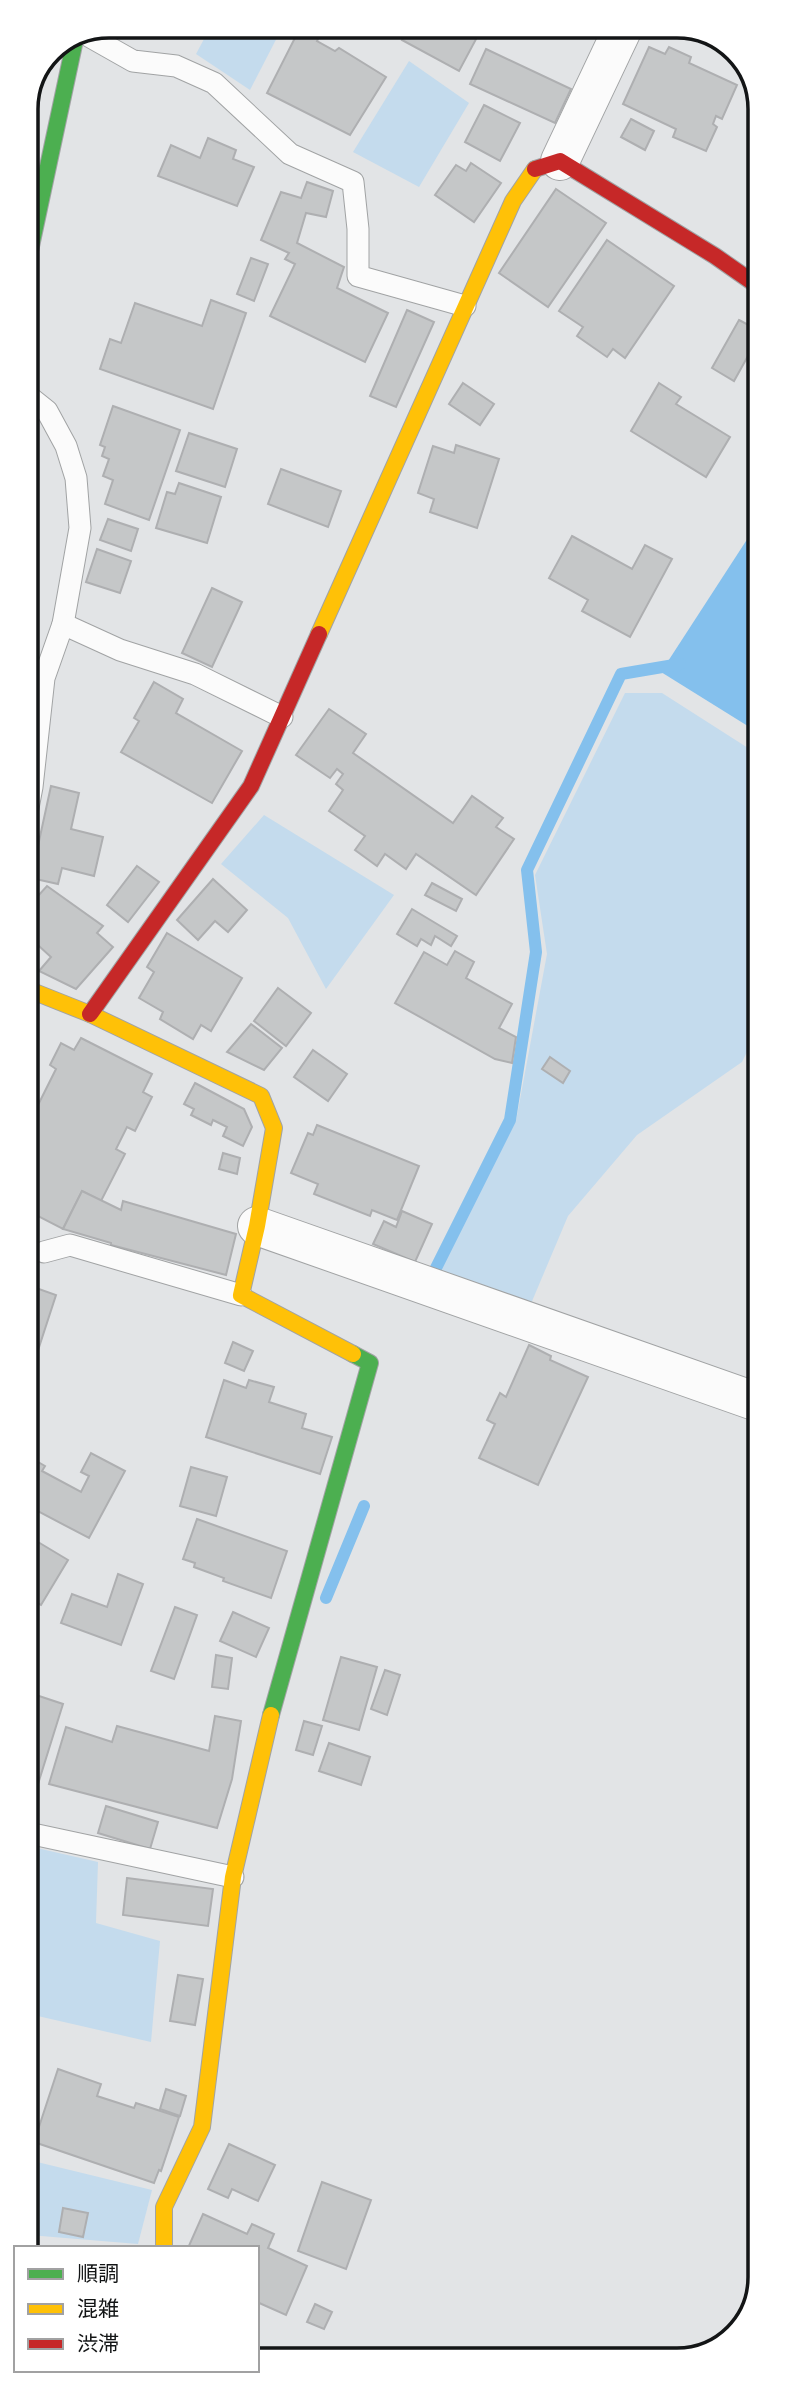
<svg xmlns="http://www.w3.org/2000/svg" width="787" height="2386" font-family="'IBM Plex Sans','Noto Sans JP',sans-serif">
  <rect width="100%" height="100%" fill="#e2e4e6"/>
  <g fill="#c4dbed">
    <path d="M211 26H283L250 90 196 54Z"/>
    <path d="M409 61 469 103 419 187 353 152Z"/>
    <path d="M625 693H662L759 755V1028L742 1062 637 1135 568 1216 530 1306 438 1274 516 1121 547 954 535 875Z"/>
    <path d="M264 815 394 895 326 989 288 918 221 864Z"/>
    <path d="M28 1846 98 1862 96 1923 160 1941 151 2042 29 2014Z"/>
    <path d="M29 2160 152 2190 138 2244 29 2235Z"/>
  </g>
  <path fill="#84c0ed" d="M759 521V733L661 672Z"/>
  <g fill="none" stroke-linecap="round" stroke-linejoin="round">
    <g stroke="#84c0ed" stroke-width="12">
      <path d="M434 1272 510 1120 536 952 527 870 621 674 680 664"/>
      <path d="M326 1598 364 1506"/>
    </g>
  </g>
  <g fill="#c5c7c8" stroke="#aeafb1" stroke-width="2">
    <path d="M172 26H198L195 35Z"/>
    <path d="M301 26H324L317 41 335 51 339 48 386 77 350 135 267 93Z"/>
    <path d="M409 26H483L459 71 402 40Z"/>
    <path d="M649 47 665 54 669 47 691 57 689 63 737 85 722 119 716 116 713 124 717 127 706 151 673 137 676 129 623 104Z"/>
    <path d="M486 49 571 89 555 123 470 84Z"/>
    <path d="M733 49 743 63 729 56Z"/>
    <path d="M484 105 520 123 500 161 465 142Z"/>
    <path d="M631 119 654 131 645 150 621 137Z"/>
    <path d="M208 138 236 150 233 159 254 167 237 206 158 176 171 145 200 158Z"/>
    <path d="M471 163 501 183 474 222 435 195 456 165 466 171Z"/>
    <path d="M307 182 333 191 326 217 306 213 297 243 344 267 337 288 388 313 365 362 270 316 295 264 285 259 289 253 261 240 281 192 301 198Z"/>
    <path d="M556 189 606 223 548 307 499 273Z"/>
    <path d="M607 240 674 286 625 358 613 349 607 357 577 336 583 327 559 311Z"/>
    <path d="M251 258 268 264 254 301 237 294Z"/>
    <path d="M211 300 246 313 213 409 100 369 110 339 121 343 135 303 202 326Z"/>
    <path d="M407 310 434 322 396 407 370 396Z"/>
    <path d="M739 320 758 330V338L734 381 712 368Z"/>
    <path d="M463 383 494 404 480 425 449 404Z"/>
    <path d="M659 383 681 397 676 404 730 437 706 477 631 431Z"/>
    <path d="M113 406 180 430 149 520 105 504 113 480 103 476 109 459 102 456 105 447 100 445Z"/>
    <path d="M189 433 237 449 225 487 176 471Z"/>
    <path d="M456 445 499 459 477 528 430 512 434 499 418 493 433 446 454 453Z"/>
    <path d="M281 469 341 491 328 527 268 504Z"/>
    <path d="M179 483 221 497 207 543 156 528 167 492 175 494Z"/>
    <path d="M108 519 138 529 131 551 100 540Z"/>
    <path d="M572 536 632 569 645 545 672 559 630 637 582 611 588 600 549 578Z"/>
    <path d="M97 549 131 561 120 593 86 582Z"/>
    <path d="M212 588 242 602 212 667 182 653Z"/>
    <path d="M154 682 183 699 176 713 242 751 212 803 121 752 139 721 134 718Z"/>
    <path d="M329 709 366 734 353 753 453 823 472 796 503 818 496 827 514 839 476 895 416 854 406 869 385 854 377 866 355 850 365 836 329 811 343 790 336 784 343 774 337 769 330 778 296 755Z"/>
    <path d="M51 786 79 793 71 829 103 837 94 876 62 868 58 884 31 878Z"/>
    <path d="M137 866 159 882 128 922 107 905Z"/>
    <path d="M213 879 247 910 228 932 215 921 198 940 177 920Z"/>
    <path d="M432 883 462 899 456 911 425 895Z"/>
    <path d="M47 886 103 926 97 933 113 947 76 989 39 971 51 957 27 935V930L31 926 27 922V908Z"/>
    <path d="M412 909 457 936 451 946 435 936 431 945 421 939 417 946 397 934Z"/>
    <path d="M167 933 242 978 211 1031 201 1025 193 1039 160 1019 163 1012 139 998 154 972 147 967Z"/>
    <path d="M455 951 474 962 466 978 512 1004 499 1028 516 1037 512 1063 495 1059 395 1003 424 952 447 965Z"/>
    <path d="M278 988 311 1013 286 1046 254 1021Z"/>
    <path d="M251 1024 282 1048 264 1070 227 1052Z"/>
    <path d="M81 1038 152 1074 143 1092 152 1097 135 1131 127 1127 116 1149 125 1154 101 1201 82 1191 63 1229 28 1211V1125L56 1069 50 1065 61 1043 74 1050Z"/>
    <path d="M313 1050 347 1074 328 1101 294 1077Z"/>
    <path d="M550 1057 570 1071 563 1083 542 1069Z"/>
    <path d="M195 1083 244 1109 252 1127 243 1146 223 1136 227 1127 213 1120 211 1125 191 1115 194 1109 184 1104Z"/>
    <path d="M317 1125 419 1166 397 1220 372 1210 370 1216 314 1194 318 1184 291 1173 308 1133 313 1135Z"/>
    <path d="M223 1153 240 1158 237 1174 219 1169Z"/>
    <path d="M82 1191 121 1210 123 1201 236 1234 226 1275 111 1245V1243L63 1229Z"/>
    <path d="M402 1211 432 1224 415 1262 373 1244 384 1221 396 1227Z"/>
    <path d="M36 1288 56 1295 28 1381V1308Z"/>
    <path d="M233 1342 253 1351 244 1371 225 1363Z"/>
    <path d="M529 1345 551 1356 550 1360 588 1377 538 1485 479 1458 495 1424 487 1420 500 1393 506 1397Z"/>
    <path d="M224 1380 246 1388 249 1380 274 1387 269 1402 306 1414 302 1428 332 1437 320 1474 206 1437Z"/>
    <path d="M28 1448 36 1453 33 1459 45 1466 42 1471 81 1492 89 1476 81 1472 91 1453 125 1471 89 1538 28 1506Z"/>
    <path d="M191 1467 227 1477 216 1516 180 1506Z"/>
    <path d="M197 1519 287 1551 271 1598 223 1581 224 1578 194 1567 195 1563 183 1559Z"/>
    <path d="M28 1536 68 1560 41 1605 28 1598Z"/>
    <path d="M118 1574 143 1584 121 1645 61 1623 72 1594 107 1607Z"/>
    <path d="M175 1607 197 1615 174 1679 151 1671Z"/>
    <path d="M233 1612 269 1628 256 1657 220 1641Z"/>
    <path d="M216 1655 232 1658 228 1689 212 1687Z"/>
    <path d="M341 1657 377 1667 359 1730 323 1720Z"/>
    <path d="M385 1670 400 1675 387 1715 371 1709Z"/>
    <path d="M36 1695 63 1704 33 1800 28 1799V1711L31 1712Z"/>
    <path d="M215 1716 241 1721 232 1779 217 1828 49 1784 66 1727 112 1742 117 1726 209 1751Z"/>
    <path d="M304 1721 322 1726 313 1755 296 1750Z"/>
    <path d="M329 1743 370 1757 361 1785 319 1771Z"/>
    <path d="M106 1806 158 1822 150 1849 98 1833Z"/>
    <path d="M127 1878 213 1889 208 1926 123 1915Z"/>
    <path d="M178 1975 203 1979 195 2025 170 2021Z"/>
    <path d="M58 2069 101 2084 97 2096 134 2108 136 2103 179 2117 161 2171 159 2170 154 2183 34 2142Z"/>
    <path d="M29 2070 34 2071 29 2090Z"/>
    <path d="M166 2089 186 2096 180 2116 160 2109Z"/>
    <path d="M229 2144 275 2165 258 2201 232 2189 228 2198 208 2189Z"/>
    <path d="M322 2182 371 2200 346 2269 298 2251Z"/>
    <path d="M63 2208 88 2213 83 2237 59 2232Z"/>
    <path d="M203 2214 247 2234 252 2224 274 2234 268 2248 307 2266 286 2315 257 2302V2248H188Z"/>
    <path d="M315 2304 332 2312 324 2329 307 2322Z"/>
  </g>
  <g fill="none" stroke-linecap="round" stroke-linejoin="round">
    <g stroke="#a1a3a4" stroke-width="23">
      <g id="lane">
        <path d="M87 35 133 61 176 66 214 83 290 154 353 182 358 229V276L465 306"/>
        <path d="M27 395 47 411 66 446 76 478 80 528 63 624 44 678 32 787 27 813"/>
        <path d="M63 624 120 650 195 674 282 717"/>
        <path d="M44 1252 70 1245 241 1295"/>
        <path d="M28 1833 233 1877"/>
      </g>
    </g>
    <g stroke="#a1a3a4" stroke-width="40">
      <g id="street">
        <path d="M560 161 624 26"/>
        <path d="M257 1226 760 1403"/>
      </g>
    </g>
    <g stroke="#a1a3a4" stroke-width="18">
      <g id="fast">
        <path d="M27 265 75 40"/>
        <path d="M271 1715 370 1363 353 1354"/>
      </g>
    </g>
    <g stroke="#a1a3a4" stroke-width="18">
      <g id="slow">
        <path d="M319 634 513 201 535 169"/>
        <path d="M27 989 90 1014 261 1096 274 1128 257 1226 241 1295 353 1354"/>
        <path d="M164 2248V2207L202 2127 233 1877 271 1715"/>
      </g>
    </g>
    <g stroke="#a1a3a4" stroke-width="18">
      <g id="jam">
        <path d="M535 169 560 161 715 256 758 286"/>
        <path d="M90 1014 251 786 319 634"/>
      </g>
    </g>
    <use href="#lane" stroke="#fbfbfb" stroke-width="21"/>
    <use href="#street" stroke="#fbfbfb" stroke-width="38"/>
    <use href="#fast" stroke="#4caf50" stroke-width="16"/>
    <use href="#slow" stroke="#ffc107" stroke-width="16"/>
    <use href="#jam" stroke="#c62828" stroke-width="16"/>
  </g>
  <path d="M0 0H787V2386H0ZM109 38H677A71 71 0 0 1 748 109V2277A71 71 0 0 1 677 2348H109A71 71 0 0 1 38 2277V109A71 71 0 0 1 109 38Z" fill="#fff" fill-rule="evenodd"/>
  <path fill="none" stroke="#131516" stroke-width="3.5" d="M109 38H677A71 71 0 0 1 748 109V2277A71 71 0 0 1 677 2348H109A71 71 0 0 1 38 2277V109A71 71 0 0 1 109 38Z"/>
  <rect x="14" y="2246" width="245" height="126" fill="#ffffff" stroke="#a1a1a2" stroke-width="2"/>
  <rect x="28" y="2269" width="35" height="10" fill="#4caf50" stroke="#a1a1a2" stroke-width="2"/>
  <text x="77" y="2281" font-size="21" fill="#131516">順調</text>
  <rect x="28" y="2304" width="35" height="10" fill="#ffc107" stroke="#a1a1a2" stroke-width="2"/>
  <text x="77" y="2316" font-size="21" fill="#131516">混雑</text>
  <rect x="28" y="2339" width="35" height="10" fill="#c62828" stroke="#a1a1a2" stroke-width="2"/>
  <text x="77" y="2351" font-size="21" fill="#131516">渋滞</text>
</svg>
